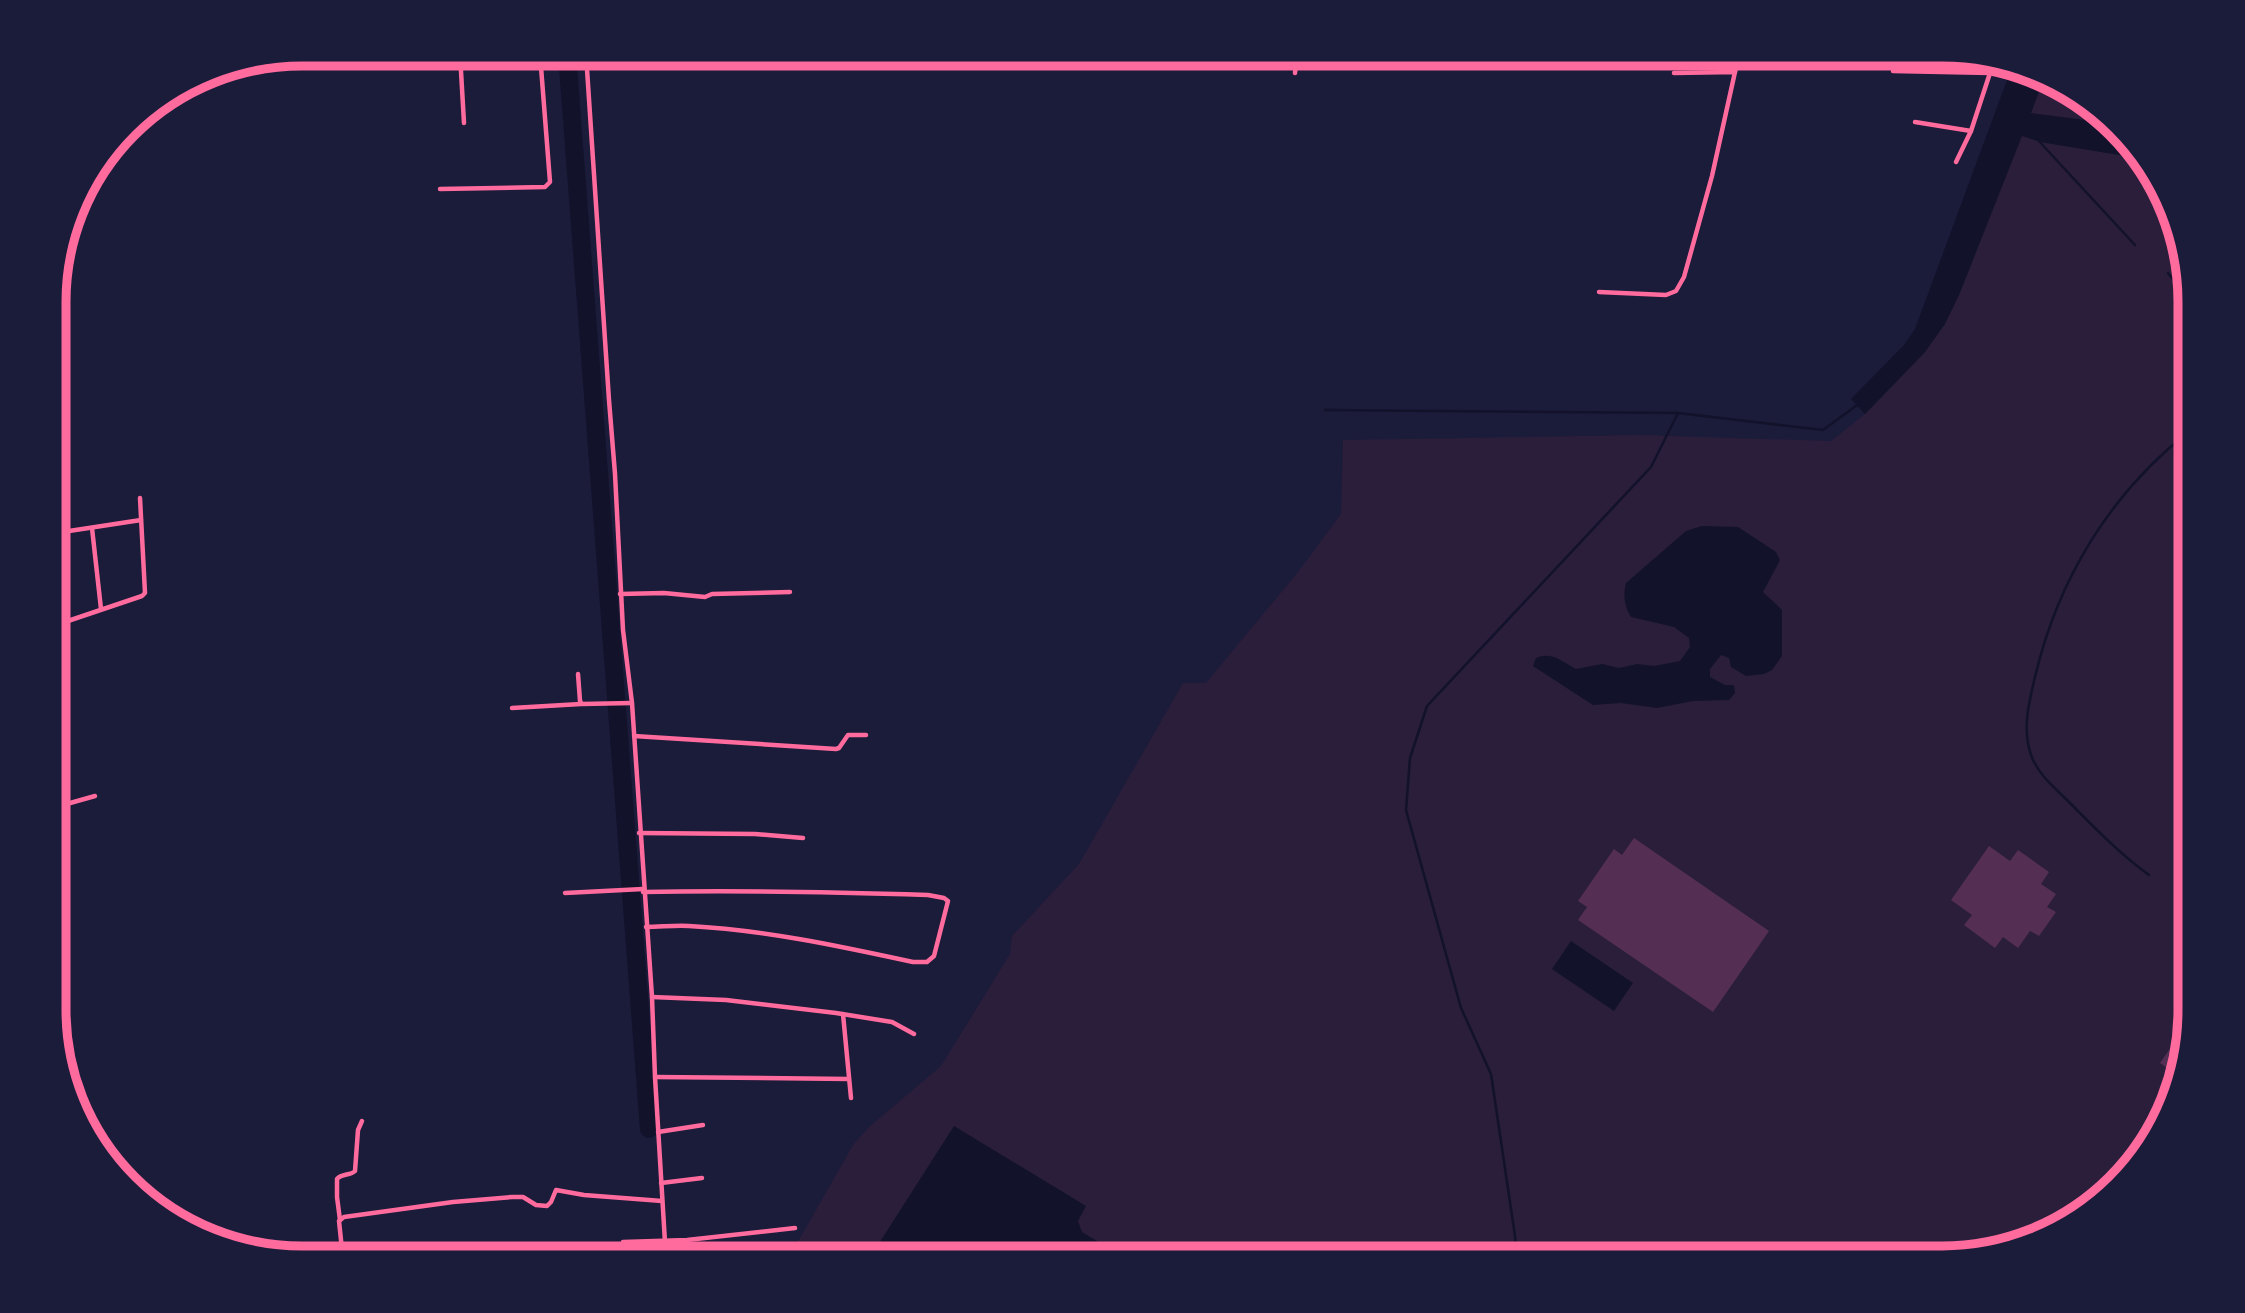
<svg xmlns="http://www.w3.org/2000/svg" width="2245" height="1313" font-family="'Exo 2',sans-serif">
  <rect width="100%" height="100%" fill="#1b1b3a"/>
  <path fill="#2a1e3b" d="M2043 81 2067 88 2157 178 2190 286V1026L2157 1135 2067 1225 1958 1258 788 1259 853 1145 869 1127 941 1066 1010 954 1012 936 1079 864 1183 683H1206L1298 572 1341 514 1343 440 1639 435 1831 441 1865 414 1925 352 1959 295Z"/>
  <g fill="#12122b">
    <path d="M2010 72 2043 81 2031 113 2101 122 2137 158 2040 142 2022 136 1959 295 1945 324 1925 352 1865 414 1851 399 1904 345 1915 329Z"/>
    <path d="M1702 526 1738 527 1776 552 1780 560 1763 592 1782 610V656L1772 670 1764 674 1746 676 1731 667 1729 658 1721 655 1710 669V677L1725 685H1734L1735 693 1729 700 1693 701 1657 708 1621 703 1593 705 1533 666 1536 658C1551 651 1562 661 1576 669L1602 664 1619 668 1637 664 1654 666 1680 661 1690 647 1689 638 1674 627 1631 617C1624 606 1623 595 1626 583L1686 531Z"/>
    <path d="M1571 941 1633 983 1614 1011 1552 969Z"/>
    <path d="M954 1126 1086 1206 1078 1221 1082 1232 1125 1258 869 1259Z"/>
  </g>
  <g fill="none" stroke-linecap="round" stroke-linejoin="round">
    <g stroke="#12122b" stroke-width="2.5">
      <path d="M2037 139 2135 245"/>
      <path d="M2168 273 2190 301"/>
      <path d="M1325 410 1678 413 1823 430 1860 403"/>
      <path d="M2149 875C2119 853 2097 830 2071 804 2056 789 2038 775 2031 755 2022 729 2029 702 2035 677 2058 579 2111 492 2190 431"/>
      <path d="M2188 901 2190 902"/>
      <path d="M1516 1258 1515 1236 1491 1074 1461 1008 1406 810 1410 758 1427 706 1651 467 1678 413"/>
    </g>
    <path stroke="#12122b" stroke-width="18" d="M567 54 649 1129"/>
  </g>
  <g fill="#542f53">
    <path d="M1634 838 1769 931 1713 1012 1578 920 1587 907 1578 901 1614 849 1622 855Z"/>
    <path d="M1989 846 2010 861 2018 850 2049 872 2041 884 2056 894 2047 907 2056 912 2039 936 2030 931 2018 948 2003 937 1995 948 1964 925 1972 915 1951 900Z"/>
    <path d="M2190 1020V1026L2176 1074 2160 1063Z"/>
  </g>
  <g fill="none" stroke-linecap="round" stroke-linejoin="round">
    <g stroke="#ff6b9d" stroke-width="4.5">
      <path d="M460 54 464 123"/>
      <path d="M586 54 609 400 615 474 623 630 632 703 652 997 655 1077 666 1259"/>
      <path d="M1270 55V54"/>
      <path d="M1893 71 1990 73 1992 67"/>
      <path d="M1735 72 1739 54"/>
      <path d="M1295 73 1297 54"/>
      <path d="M1915 122 1971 131"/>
      <path d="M1956 162 1971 131 1990 73"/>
      <path d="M440 189 545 187 550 182 540 54"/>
      <path d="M1599 292 1666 295 1676 291 1684 277 1712 176 1735 72 1674 73"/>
      <path d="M92 528 101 609"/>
      <path d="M56 533 141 520"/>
      <path d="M620 594 664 593 705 597 712 594 790 592"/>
      <path d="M56 625 142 596 145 593 140 498"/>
      <path d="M578 674 580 701 582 704 632 703"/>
      <path d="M512 708 581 704"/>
      <path d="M634 736 836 749 839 748 848 735H866"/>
      <path d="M56 807 95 796"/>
      <path d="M639 833 755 834 803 838"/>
      <path d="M643 892C738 890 833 892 928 895L944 898 948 901 934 956 927 962H913C839 946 765 930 689 926 675 925 661 927 646 927"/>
      <path d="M565 893 643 889"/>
      <path d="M652 997 726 1000 836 1013 892 1022 914 1034"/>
      <path d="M843 1014 851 1098"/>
      <path d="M655 1077 849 1079"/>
      <path d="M658 1132 703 1125"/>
      <path d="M661 1183 702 1178"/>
      <path d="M340 1220 337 1197V1179C342 1173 350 1176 355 1171L358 1130 362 1121"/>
      <path d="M623 1242 687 1240 795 1228"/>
      <path d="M343 1259 339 1221 344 1217 453 1202 512 1197H523L536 1205 547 1206 551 1202 556 1190 584 1195 662 1201"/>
      <path d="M734 1259 736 1258"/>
    </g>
  </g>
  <path d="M0 0H2245V1313H0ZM302 66H1942A236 236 0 0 1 2178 302V1010A236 236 0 0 1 1942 1246H302A236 236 0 0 1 66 1010V302A236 236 0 0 1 302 66Z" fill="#1b1b3a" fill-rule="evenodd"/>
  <path fill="none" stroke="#ff6b9d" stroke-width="9" d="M302 66H1942A236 236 0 0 1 2178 302V1010A236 236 0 0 1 1942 1246H302A236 236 0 0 1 66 1010V302A236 236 0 0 1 302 66Z"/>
</svg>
